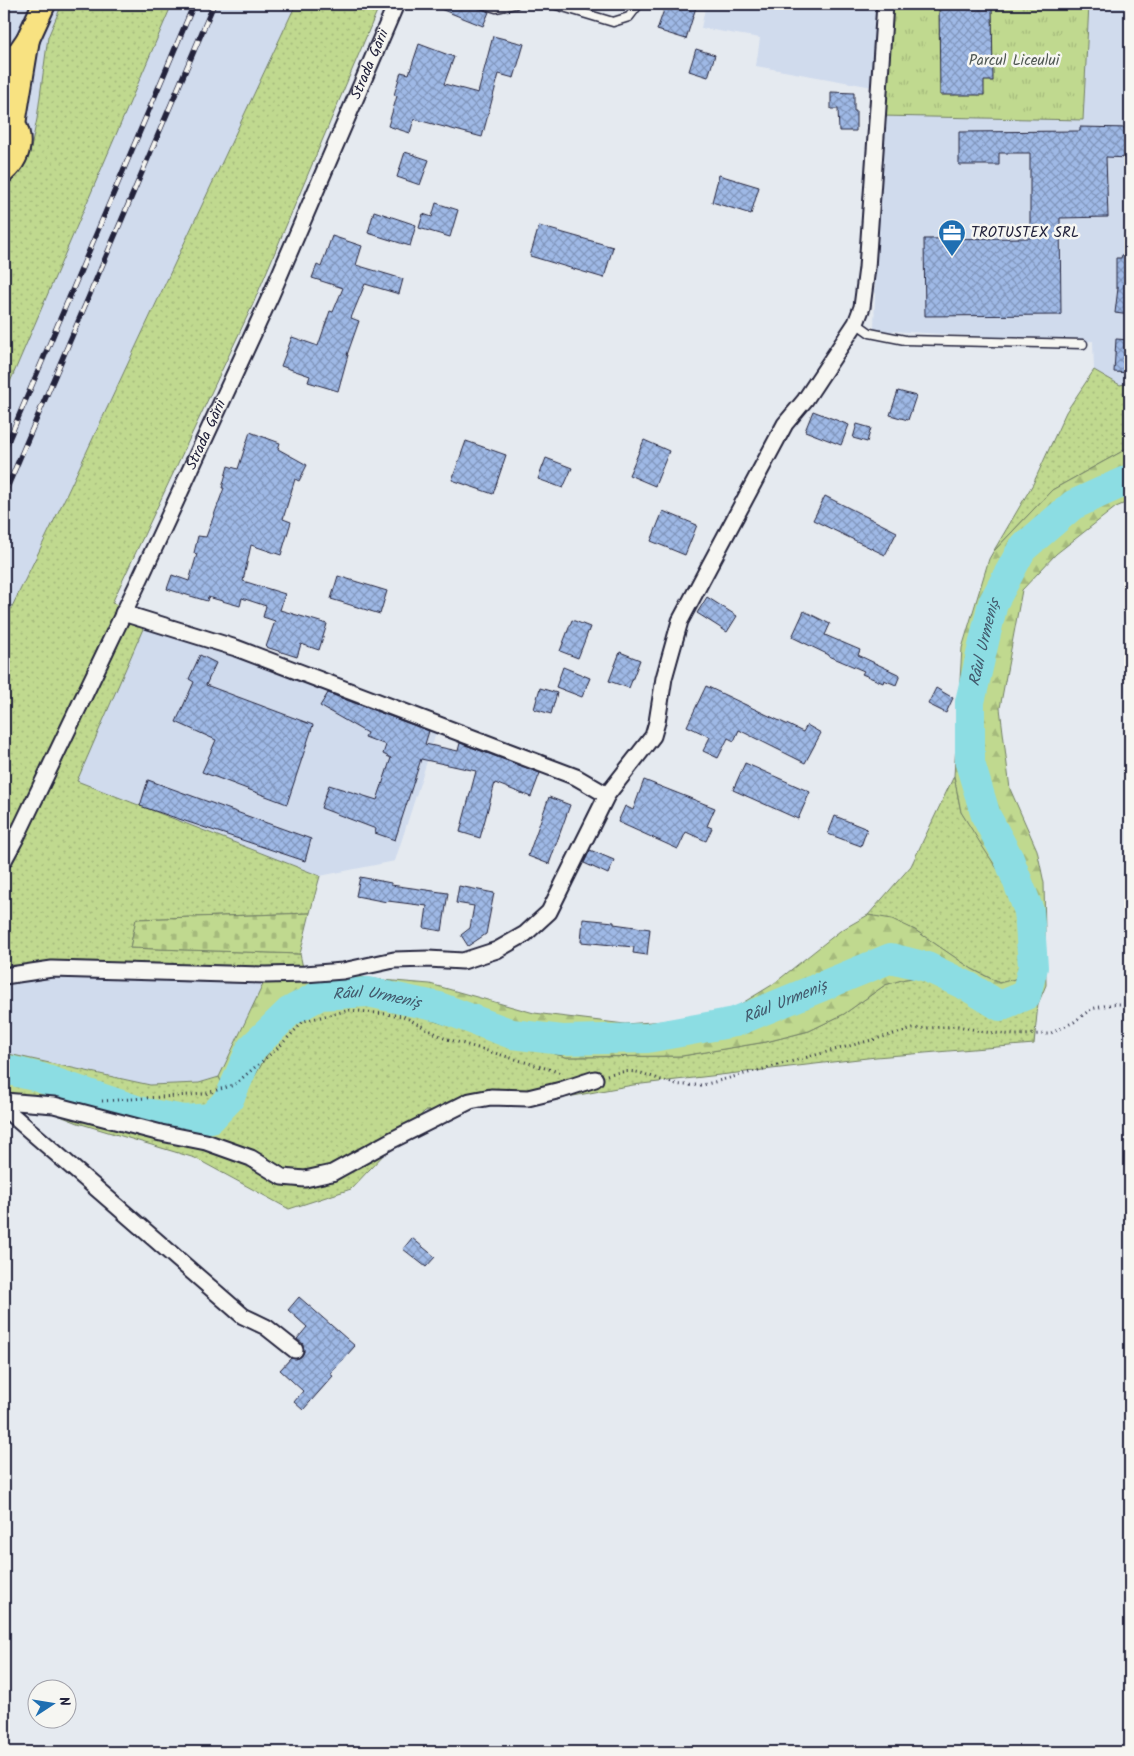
<svg xmlns="http://www.w3.org/2000/svg" width="1134" height="1756" font-family="Kalam,sans-serif">
  <defs>
    <pattern id="grass-dots" width="8" height="8" patternUnits="userSpaceOnUse" patternTransform="scale(1.25)"><rect width="8" height="8" fill="#c0d98f"/><path d="M2 2h.1M6 6h.1" fill="none" stroke="#a5ba7c" stroke-width="1.8" stroke-linecap="round"/></pattern>
    <pattern id="forest-firs" width="22" height="20" patternUnits="userSpaceOnUse" patternTransform="scale(1.25)"><rect width="22" height="20" fill="#c0d98f"/><path d="M5 1l3.5 6h-7zM16 11l3.5 6h-7z" fill="#a5ba7c"/></pattern>
    <pattern id="cemetery-stones" width="16" height="16" patternUnits="userSpaceOnUse" patternTransform="scale(1.25)"><rect width="16" height="16" fill="#c0d98f"/><path d="M2 7V4a2 2 0 0 1 4 0v3zM10 15v-3a2 2 0 0 1 4 0v3z" fill="#a5ba7c"/></pattern>
    <pattern id="park-tufts" width="24" height="20" patternUnits="userSpaceOnUse" patternTransform="scale(1.25)"><rect width="24" height="20" fill="#c0d98f"/><path d="M3 7l-1-3M5 7V3M7 7l1-3M15 17l-1-3M17 17v-4M19 17l1-3" fill="none" stroke="#a5ba7c"/></pattern>
    <pattern id="building-cross-hatch" width="8" height="8" patternUnits="userSpaceOnUse" patternTransform="scale(1.25)"><rect width="8" height="8" fill="#9fb9e6"/><path d="M0 0l8 8M0 8l8-8" fill="none" stroke="#8196bc"/></pattern>
  </defs>
  <rect width="100%" height="100%" fill="#e5eaf0"/>
  <filter id="ink" filterUnits="userSpaceOnUse"><feTurbulence type="fractalNoise" baseFrequency=".02" numOctaves="2"/><feDisplacementMap in="SourceGraphic" scale="10" xChannelSelector="R" yChannelSelector="G"/><feConvolveMatrix kernelMatrix="1 2 1 2 8 2 1 2 1" color-interpolation-filters="sRGB"/></filter>
  <g filter="url(#ink)">
    <g fill="#d0dbed">
      <path d="M4 4H62L48 37 37 119 30 153 13 179 4 190Z"/>
      <path d="M172 4H296L66 496 4 623V396Z"/>
      <path d="M706 4H877L873 87 756 66 760 38 701 28Z"/>
      <path d="M1089 4H1130V383L1120 385 1094 370 1093 341 1076 342 874 330 880 116 1083 120Z"/>
      <path d="M149 615 437 730 395 861 320 876 77 781Z"/>
      <path d="M9 965 268 974 219 1077 199 1083 150 1085 4 1053V988Z"/>
    </g>
    <g fill="url(#grass-dots)" stroke="#717e65">
      <path d="M62 4H172L4 396V190L13 179 30 153 37 119 48 37Z"/>
      <path d="M296 4H380L253 304 112 603 149 615 77 781 320 876 310 913 136 919 130 948 300 954 304 972 268 974 9 965 4 988V623L66 496Z"/>
      <path d="M1094 370 1120 385 1130 383V445L1121 452 1052 490 993 552 1033 484 1066 412Z"/>
      <path d="M954 776 961 812 1016 897 1022 924 1024 959 1015 979 1000 983 972 969 915 930 892 920 868 915 911 866Z"/>
      <path d="M922 977 984 1006 1018 1011 1038 1004 1034 1044 876 1057 633 1085 546 1101 425 1111 351 1189 289 1209 195 1158 78 1123 4 1094V1053L150 1085 199 1083 219 1077 222 1083 249 1086 282 1029 308 1011 334 1005 375 1002 447 1025 566 1057 682 1056 766 1042 809 1031 844 1014 885 985 905 979Z"/>
    </g>
    <path fill="url(#forest-firs)" stroke="#717e65" d="M1130 445V501L1116 507 1056 554 1022 590 1000 708 1010 789 1037 850 1044 883 1046 985 1038 1004 1018 1011 984 1006 922 977 905 979 885 985 844 1014 809 1031 766 1042 682 1056 566 1057 447 1025 375 1002 334 1005 308 1011 282 1029 249 1086 222 1083 219 1077 268 974 355 976 382 980 430 984 534 1013 625 1024 691 1019 731 1010 772 985 840 931 868 915 892 919 915 930 972 969 999 983 1015 979 1024 959 1022 924 1016 897 982 846 961 812 954 776 962 648 989 559 993 552 1052 490 1121 452Z"/>
    <path fill="url(#cemetery-stones)" stroke="#717e65" d="M310 913 300 954 130 948 136 919Z"/>
    <path fill="url(#park-tufts)" stroke="#717e65" d="M877 4H1089L1083 120 880 116 873 87Z"/>
    <g fill="none" stroke-linecap="round" stroke-linejoin="round">
      <path stroke="#8cdde3" stroke-width="30" id="s1" d="M4 1069 38 1077 145 1113 185 1120 211 1118 229 1099 251 1049 289 1012 320 995 368 992 439 1007 512 1034 562 1040 647 1038 735 1022 891 958 927 967 969 987 1000 1006 1026 995 1033 967 1029 911 1009 859 986 816 970 763V702L993 603 1022 549 1073 505 1130 479"/>
    </g>
    <g fill="url(#building-cross-hatch)" stroke="#22223b">
      <path d="M428 4H470L489 12 483 26Z"/>
      <path d="M666 4H697L686 39 657 30Z"/>
      <path d="M939 4H992L993 81H984V95H940Z"/>
      <path d="M493 36 524 44 514 78 499 74 482 137 414 119 410 133 388 126 397 96 394 95 401 72 409 74 419 44 454 57 444 84 478 93Z"/>
      <path d="M696 49 715 55 708 77 689 71Z"/>
      <path d="M831 92 854 93V111H856V131H839L838 109H831Z"/>
      <path d="M1080 127 1130 128V158L1106 157 1108 217 1060 218 1061 315 925 316 924 239 1030 238V153H999V165H959V132L1080 131Z"/>
      <path d="M405 152 429 160 420 185 397 177Z"/>
      <path d="M719 175 759 187 751 214 712 202Z"/>
      <path d="M436 203 458 210 450 237 419 228 423 214 432 217Z"/>
      <path d="M374 211 416 225 410 246 368 233Z"/>
      <path d="M539 226 613 247 604 278 530 256Z"/>
      <path d="M332 236 362 246 356 265 403 279 399 294 365 284 351 318 359 321 347 355H348L338 391 308 382 310 376 281 366 292 337 318 346 330 311 333 312 343 288 312 278 317 265 321 267Z"/>
      <path d="M1122 255H1130V315L1115 313 1118 288H1116V258H1121Z"/>
      <path d="M1116 339 1130 340V373L1114 372Z"/>
      <path d="M898 391 916 396 908 420 890 415Z"/>
      <path d="M813 411 849 425 841 445 805 431Z"/>
      <path d="M857 424 871 428 867 442 853 438Z"/>
      <path d="M250 432 280 443 278 449 307 465 299 481 295 479 283 519 291 522 281 555 251 545 243 581 285 594 280 610 327 624 319 650 301 644 297 657 266 647 275 621 263 617 266 606 242 598 240 606 208 597 207 601 167 589 172 575 189 581 197 554 194 553 198 536 206 537 224 488H222L228 466 238 469Z"/>
      <path d="M644 440 669 451 655 486 629 475Z"/>
      <path d="M466 441 506 455 493 494 452 480Z"/>
      <path d="M546 458 572 468 563 488 538 479Z"/>
      <path d="M825 496 897 532 885 555 813 520Z"/>
      <path d="M663 511 697 525 685 555 651 541Z"/>
      <path d="M338 576 387 591 380 614 331 599Z"/>
      <path d="M707 597 737 616 727 632 697 613Z"/>
      <path d="M804 611 830 624 825 635 860 650 858 655 900 675 896 685 884 680 883 683 862 674 864 671 829 656V655L792 637Z"/>
      <path d="M572 620 590 627 578 658 560 651Z"/>
      <path d="M620 652 640 660 629 688 609 681Z"/>
      <path d="M200 655 216 663 206 685 313 725 287 804 202 772 216 740 176 722 194 682 189 679Z"/>
      <path d="M563 667 590 678 582 697 556 687Z"/>
      <path d="M706 686 803 732 807 725 821 733 805 763 739 730 734 741 728 738 718 758 703 751 710 737 687 726Z"/>
      <path d="M540 688 557 693 551 714 534 709Z"/>
      <path d="M936 688 953 698 946 713 928 704Z"/>
      <path d="M328 693 429 731 425 744 458 751 460 743 540 773 531 797 495 783 480 838 460 832 476 771 421 759 395 840 375 833 376 829 321 808 329 785 377 800 391 758 383 754 386 745 365 737 367 733 320 706Z"/>
      <path d="M745 763 810 792 798 819 733 790Z"/>
      <path d="M148 780 311 839 305 861 140 806Z"/>
      <path d="M644 780 715 808 707 826 712 828 706 841 686 832 678 849 618 822 625 806 633 810Z"/>
      <path d="M549 797 570 805 549 864 528 856Z"/>
      <path d="M835 816 867 829 861 846 828 834Z"/>
      <path d="M590 850 614 860 608 874 584 863Z"/>
      <path d="M360 877 391 883V885L448 893 442 931 424 928 427 906 388 901 387 902 356 896Z"/>
      <path d="M459 886 494 893 486 934 468 946 461 935 470 928 474 906 456 903Z"/>
      <path d="M583 919 614 922V924L650 929 647 955 633 953 634 947 581 942Z"/>
      <path d="M412 1238 435 1257 426 1267 403 1249Z"/>
      <path d="M299 1297 355 1346 330 1374 333 1376 303 1410 294 1402 303 1391 280 1370 291 1358H299L304 1352 303 1344 297 1339 307 1327 288 1310Z"/>
    </g>
    <g fill="none" stroke-linecap="round" stroke-linejoin="round">
      <g stroke="#22223b" stroke-width="11">
        <g id="lane">
          <path d="M483 4 496 8 515 4"/>
          <path d="M553 4 613 22 629 17 639 4"/>
          <path d="M856 323 870 333 905 340 1083 344"/>
        </g>
      </g>
      <g stroke="#22223b" stroke-width="19">
        <g id="street">
          <path d="M123 613 236 648 576 777 607 795"/>
          <path id="s2" d="M4 860 17 836 139 581 271 295 396 4"/>
          <path d="M4 976 52 969 266 975 305 974 343 971 394 960 428 959 463 961 497 950 525 934 549 912 607 795 653 736 657 722 664 678 680 621 785 424 805 400 856 323 862 307 867 268 885 4"/>
          <path d="M4 1101 54 1105 161 1133 206 1142 251 1158 282 1177 305 1179 332 1173 392 1140 470 1101 491 1097 528 1098 561 1090 595 1079"/>
          <path d="M4 1108 243 1316 266 1327 295 1350"/>
        </g>
      </g>
      <g stroke="#22223b" stroke-width="26">
        <g id="primary">
          <path d="M4 74 28 39 44 4"/>
          <path d="M14 124 28 39"/>
          <path d="M4 171C23 154 24 131 5 113"/>
        </g>
      </g>
      <g stroke="#22223b" stroke-width="3" stroke-dasharray="1 4" stroke-linecap="butt">
        <path d="M607 1075C638 1066 644 1076 672 1083 681 1086 693 1085 703 1085L913 1029 958 1026 985 1032 1015 1035 1049 1034 1074 1022 1091 1009 1113 1004H1130"/>
        <path d="M102 1101 204 1094 234 1085 280 1046 304 1021 350 1010 403 1016 444 1038 562 1073"/>
      </g>
      <use href="#lane" stroke="#f6f6f2" stroke-width="8"/>
      <use href="#street" stroke="#f6f6f2" stroke-width="15"/>
      <use href="#primary" stroke="#f8e281" stroke-width="22"/>
      <g stroke="#22223b" stroke-width="5.5">
        <g id="rail">
          <path d="M4 451 194 4"/>
          <path d="M4 495 214 4"/>
        </g>
      </g>
      <use href="#rail" stroke="#f6f6f2" stroke-width="4" stroke-dasharray="11" stroke-linecap="butt"/>
    </g>
  </g>
  <defs>
    <g id="office-pin" transform="scale(1.4375)"><path d="M0 17L-7.5 6A9.5 9.5 0 1 1 7.5 6Z" fill="#1f6fb2" stroke="#f6f6f2"/><path d="M-6-3h4V-5.5h4V-3h4V5H-6ZM-1-4.5V-3h2v-1.5ZM-6 0V1H6V0Z" fill="#fff"/></g>
  </defs>
  <g fill-rule="evenodd">
    <use href="#office-pin" x="952" y="233"/>
  </g>
  <g text-anchor="middle" dominant-baseline="central" stroke-width="5" stroke-linejoin="round" paint-order="stroke">
    <g font-size="15" fill="#515954" stroke="#f6f6f2">
      <text x="1014" y="61">Parcul Liceului</text>
    </g>
    <g font-size="15" fill="#22223b" stroke="#f6f6f2">
      <text stroke="none"><textPath href="#s2" startOffset="876">Strada Gării</textPath></text>
      <text stroke="none"><textPath href="#s2" startOffset="471">Strada Gării</textPath></text>
    </g>
    <g font-size="15" fill="#22223b" stroke="#f6f6f2" text-anchor="start">
      <text x="971" y="233">TROTUSTEX SRL</text>
    </g>
    <g font-size="16" font-style="italic" fill="#425a6d" stroke="#f6f6f2">
      <text stroke="none"><textPath href="#s1" startOffset="1491">Râul Urmeniș</textPath></text>
      <text stroke="none"><textPath href="#s1" startOffset="441">Râul Urmeniș</textPath></text>
      <text stroke="none"><textPath href="#s1" startOffset="861">Râul Urmeniș</textPath></text>
    </g>
  </g>
  <rect width="1134" height="1756" fill="none" stroke="#f6f6f2" stroke-width="20"/>
  <rect x="10" y="10" width="1114" height="1736" fill="none" stroke="#22223b" stroke-width="2" filter="url(#ink)"/>
  <g transform="translate(52 1704) rotate(78)"><circle r="24" fill="#f6f6f2" stroke="#a1a1a9"/>
  <path d="M0-4L9 19L0 12L-9 19Z" fill="#1f6fb2"/>
  <text y="-8" font-size="14" font-weight="bold" text-anchor="middle" fill="#22223b">N</text>
  </g>
</svg>
